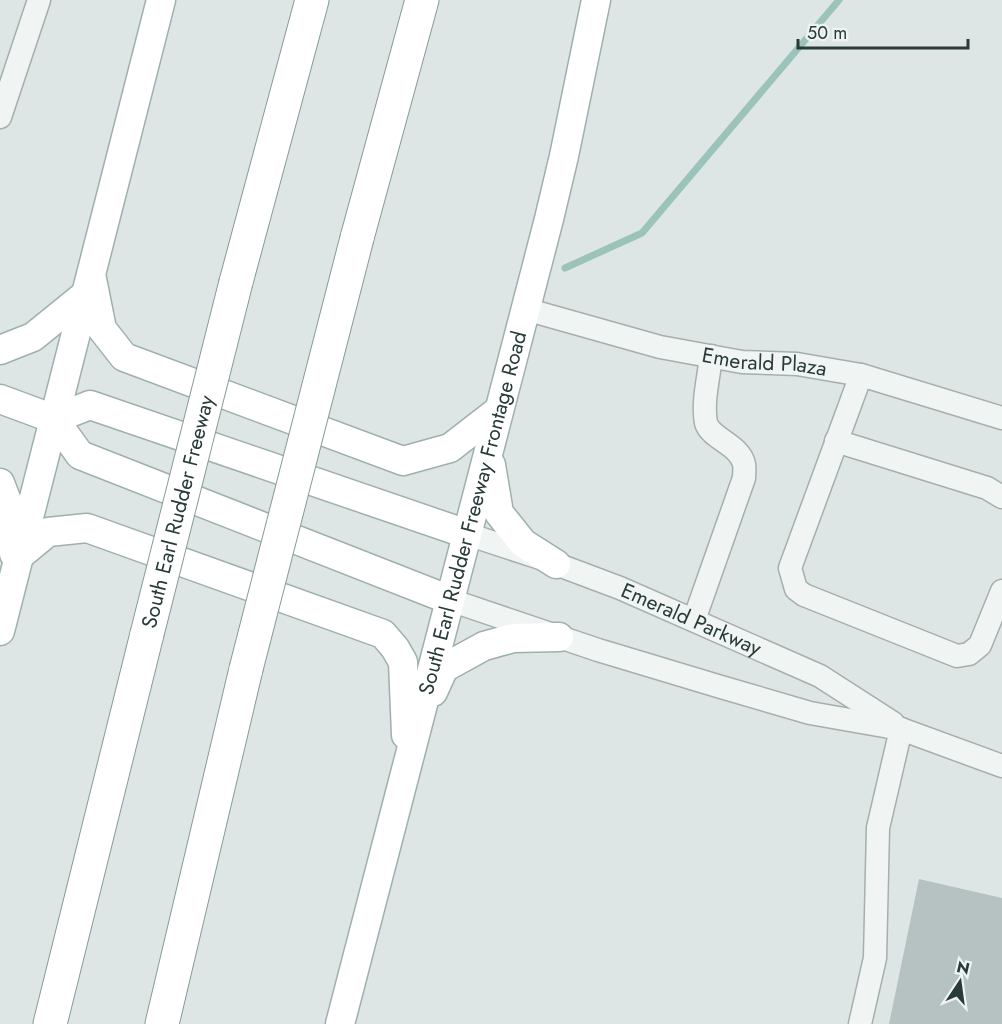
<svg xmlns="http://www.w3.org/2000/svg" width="1002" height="1024" font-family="Jost,sans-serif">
  <rect width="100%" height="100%" fill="#dee6e5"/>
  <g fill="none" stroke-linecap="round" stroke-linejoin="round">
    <path stroke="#9cc3ba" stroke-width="7" d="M565 268 642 233 839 0"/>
  </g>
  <path fill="#b5c2c1" d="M919 879 1002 898V1024H889Z"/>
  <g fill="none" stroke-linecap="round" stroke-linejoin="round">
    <g stroke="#a4afae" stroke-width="25">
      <g id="minor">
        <path d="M0 117 39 0"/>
        <path id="s1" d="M525 309 660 347 742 362 797 364 861 375 1002 418"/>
        <path d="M861 375 790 568 796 589 804 595 957 656 969 654 980 645 1002 591"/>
        <path d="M836 441 987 488 1002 497"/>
        <path id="s2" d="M467 534 540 558 620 588 820 676 893 723"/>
        <path d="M450 600 598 650 721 687 810 713 901 729 1002 766"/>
        <path d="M694 620 744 478C744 474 745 467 744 464 739 444 711 439 706 423 702 402 709 377 711 356"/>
        <path d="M860 1024 875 958 878 828 901 729"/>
      </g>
    </g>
    <g stroke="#9eb0ae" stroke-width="31">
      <g id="major">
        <path d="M92 279 102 329 124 357 403 461 450 448 499 410"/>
        <path d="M0 350 33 337 86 294"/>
        <path d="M0 399 54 419 80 455 450 600"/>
        <path d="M54 419 90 405 467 534"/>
        <path d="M491 465 499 513 523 543 556 564"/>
        <path d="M0 483 7 501 14 554"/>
        <path d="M19 556 48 532 87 528 383 634 395 648 403 662 406 735"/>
        <path d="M0 631 161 0"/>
        <path d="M433 692 444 668 484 646 513 638 559 637"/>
        <path id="s3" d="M340 1024 549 219 564 156 596 0"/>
      </g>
    </g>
    <g stroke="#879b98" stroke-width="35">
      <g id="highway">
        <path d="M357 238 422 0"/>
        <path d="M236 282 312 0"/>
        <path d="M50 1024 147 634"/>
        <path d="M162 1024 246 669"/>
      </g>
    </g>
    <use href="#minor" stroke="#f0f5f4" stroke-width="22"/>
    <use href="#major" stroke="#fff" stroke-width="28"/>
    <use href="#highway" stroke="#fff" stroke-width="33"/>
    <g stroke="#879b98" stroke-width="35" stroke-linecap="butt">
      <g id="highway-bridge">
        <path id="s4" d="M147 634 236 282"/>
        <path d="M246 669 357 238"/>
      </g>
    </g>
    <use href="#highway-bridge" stroke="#fff" stroke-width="33"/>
  </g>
  <g text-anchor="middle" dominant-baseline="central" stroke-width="4.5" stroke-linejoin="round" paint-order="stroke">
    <g font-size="21" fill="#283b39" stroke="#edf4f3">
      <text stroke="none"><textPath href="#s1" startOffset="246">Emerald Plaza</textPath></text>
      <text stroke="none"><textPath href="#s4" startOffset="126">South Earl Rudder Freeway</textPath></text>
      <text stroke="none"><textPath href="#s3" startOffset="528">South Earl Rudder Freeway Frontage Road</textPath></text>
      <text stroke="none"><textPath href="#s2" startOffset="240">Emerald Parkway</textPath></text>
    </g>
  </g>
  <g transform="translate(960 982) rotate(13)" stroke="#edf4f3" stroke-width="4.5" paint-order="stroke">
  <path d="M0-4.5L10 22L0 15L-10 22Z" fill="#283b39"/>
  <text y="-9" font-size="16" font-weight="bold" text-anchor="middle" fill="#283b39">N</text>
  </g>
  <path d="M798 39v9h170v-9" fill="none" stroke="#283b39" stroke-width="3"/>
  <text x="807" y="39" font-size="18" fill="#283b39" stroke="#edf4f3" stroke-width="4.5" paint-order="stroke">50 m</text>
</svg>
